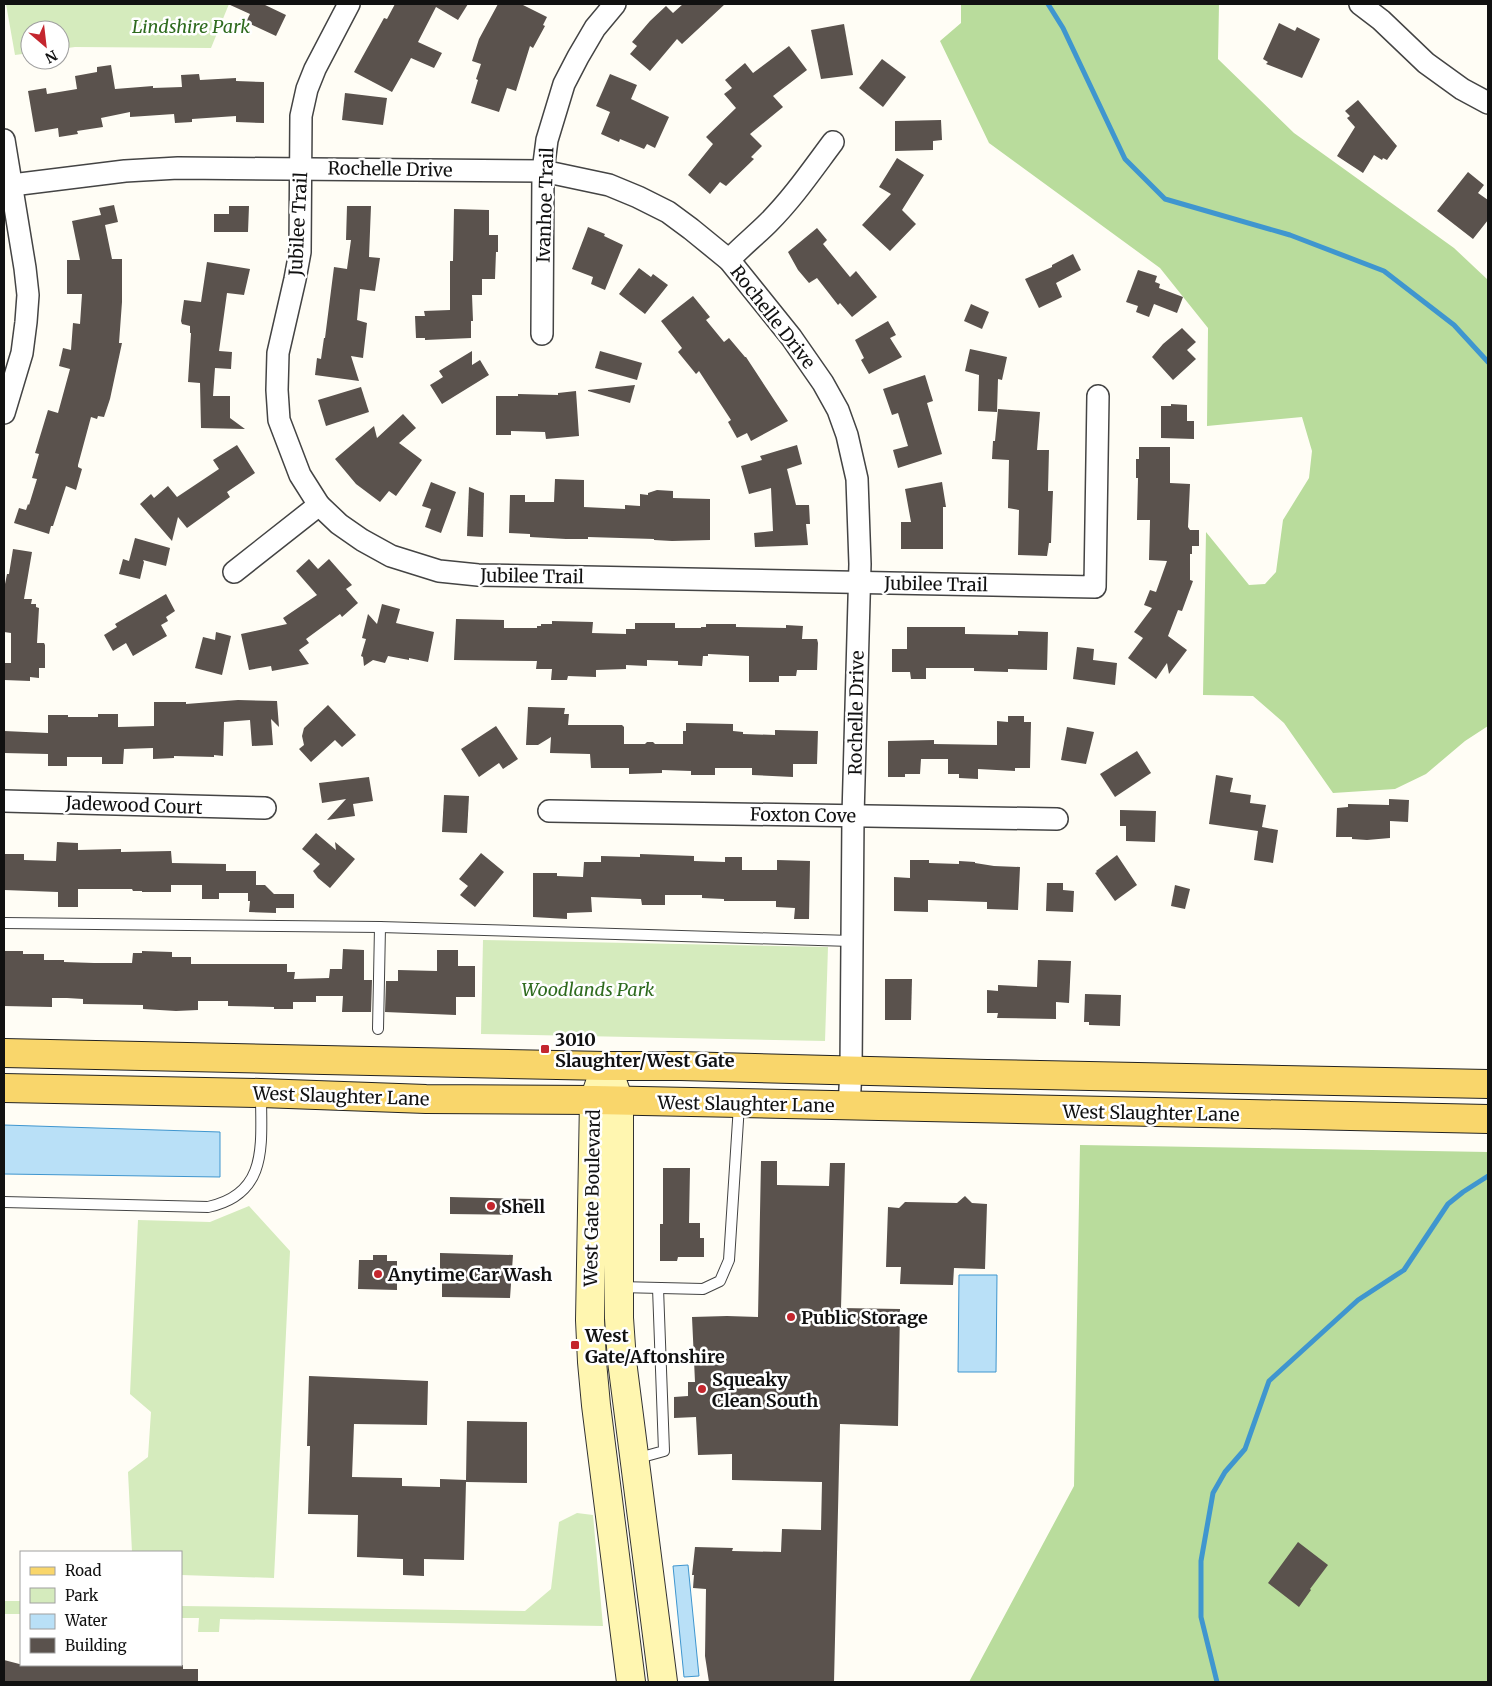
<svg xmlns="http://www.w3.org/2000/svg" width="1492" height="1686" font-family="Merriweather,serif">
  <rect width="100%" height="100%" fill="#fffdf5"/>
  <g fill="#d5ebbd">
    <path d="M6 4H229L211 48 75 47 60 49V30H30V53L15 55Z"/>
    <path d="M483 940 828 947 825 1041 481 1034Z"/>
    <path d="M249 1206 290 1251 274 1578 181 1575V1552H132L128 1472 148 1457 151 1412 130 1394 138 1220 210 1222Z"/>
    <path d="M577 1513 593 1515 603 1626 220 1619 219 1632H198L199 1618H181V1606L525 1611 551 1589 559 1522Z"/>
    <rect x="4" y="1601" width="17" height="13"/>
  </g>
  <g fill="#b9dc9c">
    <path d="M961 4H1219L1218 59 1294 133 1454 248 1488 280V726L1465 741 1426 774 1395 789 1333 793 1284 723 1253 696 1203 695 1206 532 1249 585 1265 584 1276 572 1283 520 1309 478 1312 451 1302 417 1207 426 1208 328 1160 268 989 143 940 41 961 23Z"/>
    <path d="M1080 1145 1488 1152V1682H969L1074 1486Z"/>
  </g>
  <g fill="#b9e0f7" stroke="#3f96cf">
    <path d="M4 1125 220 1132V1177L4 1174Z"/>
    <path d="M959 1275H997L996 1372H958Z"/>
    <path d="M688 1565 699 1676 684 1677 673 1566Z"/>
  </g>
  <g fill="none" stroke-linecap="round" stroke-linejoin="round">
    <g stroke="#3f96cf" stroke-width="5">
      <path d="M1048 4 1063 28 1125 159 1165 199 1290 235 1384 271 1454 325 1488 362"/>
      <path d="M1217 1682 1201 1617V1561L1213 1493 1225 1472 1245 1449 1269 1381 1358 1300 1404 1270 1448 1204 1463 1192 1488 1176"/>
    </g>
  </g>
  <g fill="#5a524d">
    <path d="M228 4H263L286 15 276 36 246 22 250 14Z"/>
    <path d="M395 4H468L458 20 436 7 418 42 442 53 434 68 411 58 392 92 354 72 384 18 387 19Z"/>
    <path d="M498 4H521L547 17 543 25 545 26 533 48 530 46 516 91 507 88 499 112 471 103 478 80 476 79 481 64 472 61 479 39Z"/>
    <path d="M683 4H725L682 44 677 39 650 71 630 54 637 46 632 42 650 21 666 6 673 13Z"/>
    <path d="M1279 23 1295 31 1297 27 1320 39 1302 78 1266 64 1268 62 1263 59Z"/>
    <path d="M844 24 853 75 821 79 811 30Z"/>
    <path d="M789 46 807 70 773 96 783 107 750 134 762 146 751 157 754 159 726 186 720 182 710 194 688 175 713 144 706 137 736 108 724 94 732 88 725 80 745 63 753 73Z"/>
    <path d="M882 59 906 77 883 107 859 88Z"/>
    <path d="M111 65 115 89 153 86V88L182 87 181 75 199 74 200 80 236 78V81L264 82V123L236 122V116L192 119V122L175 123 174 114 130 117V112L101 118 103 127 77 131 78 134 59 137 58 128 35 132 28 91 46 88 47 94 77 89 75 76 97 72V67Z"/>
    <path d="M610 74 637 85 631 99 669 117 655 148 647 144 644 149 620 139 619 142 601 134 610 112 596 106Z"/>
    <path d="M345 93 387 98 383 125 342 120Z"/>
    <path d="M1358 100 1397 146 1387 160 1383 158 1382 160 1374 155 1363 173 1337 156 1355 127 1347 118 1350 116 1345 111Z"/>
    <path d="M941 120 942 140 933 141V150L895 151V121Z"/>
    <path d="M897 158 924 175 902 210 916 224 890 251 862 225 891 194 879 187Z"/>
    <path d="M1468 172 1484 185 1478 193 1488 200V220L1473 239 1437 211Z"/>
    <path d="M114 205 118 222 105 225 112 259H122V302L119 343H122L110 399 104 417 98 416 97 419 91 417 78 465V467L82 469 76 490 66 486 53 526H51L49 534 14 523 19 508 26 510 28 504 29 505 37 479 32 478 39 454 35 453 48 410 58 413 70 369 59 366 63 348 71 350 73 323 80 324 82 294H67V260H80L72 221 101 215 99 208Z"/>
    <path d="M229 206H249L248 232H214V214H229Z"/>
    <path d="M347 206H371L369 257 380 258 375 291 360 289 357 320 367 323 363 358 351 356 359 381 315 375 317 358 321 359 324 338H325L334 267 347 269 351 240H346Z"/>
    <path d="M454 209 489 210V235H498V252H496L495 279H482V295H472L473 321H471V338L425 340V338H416L415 316H425L424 311 450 310V261H453Z"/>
    <path d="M588 227 605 234 604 236 623 245 605 290 591 284 593 277 572 269Z"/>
    <path d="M817 228 827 240 823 244 850 277 856 271 877 297 852 317 840 303 838 305 817 278 809 283 798 270 788 252Z"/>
    <path d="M1073 254 1081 270 1056 283 1062 297 1039 308 1025 279 1052 267V265Z"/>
    <path d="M207 262 250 269 244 295 227 293 219 351 232 352 231 369 215 368 213 396H230V418L245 429 201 428 200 383 188 382 191 333H190V326L182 324 181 321 184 300 201 302Z"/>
    <path d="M639 268 651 277 653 274 668 285 645 314 619 294Z"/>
    <path d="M1138 270 1157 276 1155 282 1160 284 1159 288 1183 297 1177 313 1154 304 1149 317 1136 312 1138 306 1126 302Z"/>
    <path d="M693 296 710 317 706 320 724 342 729 338 745 357H746L788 421 751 441 747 433 737 438 728 422 731 420 699 371 696 374 678 352 682 348 661 321Z"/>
    <path d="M971 304 989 312 982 329 964 321Z"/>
    <path d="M888 321 896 335 890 338 902 357 869 374 861 360 864 358 855 340Z"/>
    <path d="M1182 328 1196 342 1187 350 1196 359 1173 380 1152 357 1163 344Z"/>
    <path d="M970 349 1007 357 1002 380 998 379 997 412 978 411 979 375 965 371Z"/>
    <path d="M472 351V365L480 360 489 375 442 404 430 385 443 377 439 371Z"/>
    <path d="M600 351 642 363 637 380 595 368Z"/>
    <path d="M925 375 933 401 927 403 942 454 898 468 893 450 908 446 898 413 892 415 883 389Z"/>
    <path d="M635 385 630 403 588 391V390Z"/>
    <path d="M361 387 369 412 326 426 318 400Z"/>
    <path d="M576 391 579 436 546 439 545 432 511 431V435H496V396H518V394L558 395V393Z"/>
    <path d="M1171 404 1187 405V421H1194V439L1161 438V406H1171Z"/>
    <path d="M998 409 1040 412 1037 450H1049L1048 491H1053L1051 543H1049L1047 556 1018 555 1019 510 1008 508 1009 460 992 459 993 441H995Z"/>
    <path d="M403 414 416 428 399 443 422 460 396 496 389 491 380 502 356 484 335 459 374 426 377 438Z"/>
    <path d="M237 445 255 473 227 492 230 497 187 528 178 517 172 541 140 504 151 494 154 498 168 486 177 497 219 469 213 460Z"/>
    <path d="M797 445 802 464 787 469 796 505H809L810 524H806L808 545 755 547 754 533 773 531 771 488 749 494 741 466 762 460 760 456Z"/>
    <path d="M1139 447H1170V483L1190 484 1188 527 1190 530H1199V546H1192V554H1190V580L1193 581 1182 611 1178 610 1168 636 1187 650 1169 674 1167 663 1156 679 1128 658 1143 638 1134 632 1152 608 1144 605 1150 590 1156 592 1167 561 1149 560 1150 520H1137L1138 478H1136V459H1139Z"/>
    <path d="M555 479 584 480V507L625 509V505L640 506V494L648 495V493L657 490 673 491V498L710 499V540L672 541 654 540V539L588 537V539H566L530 537V534L509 533 510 495H525V502H554Z"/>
    <path d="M431 482 456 492 441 533 425 527 431 509 422 506Z"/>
    <path d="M942 482 946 507H943V549H901V522H911L905 489Z"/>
    <path d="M469 487 484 493 483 537 467 536Z"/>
    <path d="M135 538 170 548 166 566 143 560 144 562 140 579 119 574 123 559 129 561Z"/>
    <path d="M13 549 32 552 24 599H32L31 604H36V607L39 608 37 643H44L45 645V668H39V678L30 677V681L4 680V663H11V633L4 632V589L7 574H9Z"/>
    <path d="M309 559 318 569 329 559 352 585 346 589 358 603 342 617 340 614 306 639 309 643 299 650 309 664 272 671 271 666 249 670 241 634 287 624 283 618 317 595 296 571Z"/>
    <path d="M166 594 175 611 166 617 168 621 161 625 167 636 133 656 126 643 113 651 104 635 117 627 115 624Z"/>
    <path d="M382 604 400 609 396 623 434 632 428 662 409 658V660L388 656 385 663 373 660 364 666 363 657 361 656 366 639 362 638 368 614 377 624Z"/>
    <path d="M456 619 504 620V628H537V626H541V624H552V621L593 622 592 633 626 634V629H635V623H675V628H701V627H706V624H736V627L786 628V625L803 626 802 639H817L818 643 817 670H797L796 676H779V682H749V656L708 654V656H703L702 666 678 665V661L647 660V666L626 665V669L596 670V677L568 676 567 680H551L552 669H536L537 661 454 660Z"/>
    <path d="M907 627H965V634L1018 635V631L1048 632 1047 670 1008 669V672L974 671V668H926V679H911L910 672H892V649H907Z"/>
    <path d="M216 632 231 636 222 675 195 668 203 637 215 640Z"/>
    <path d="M1077 647 1094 649 1093 660 1117 663 1115 685 1073 679Z"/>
    <path d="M238 700 277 701 279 727 271 719 273 745 252 746 250 720 224 722 223 756 214 755V757L174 756V758L153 759V748L124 749 123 764H102V757H67V766H48V754L4 753V731L48 733V715H68V717H98V714H118V727L154 726V702H186V704Z"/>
    <path d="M328 705 356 735 342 747 335 740 311 762 299 749 304 745 302 736 304 728Z"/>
    <path d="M528 707 565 708 564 714H569L568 725H622L624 727V744H645L647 742H653L655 744H683V731H686V723L733 724V731L743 732V734L775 735V730L818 731 817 764H793V777L752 775V768H715V775H691V771L662 770V773L629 774V768H591L590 754 550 753 551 737 538 745H526Z"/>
    <path d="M1008 716H1024V722H1031L1030 768H1015V771L978 769V779L959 778V774H948V759H921L920 774H905V777H888V741L934 740V744L997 745V721L1008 722Z"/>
    <path d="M496 726 518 759 503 769 499 763 479 777 461 749Z"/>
    <path d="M1067 727 1094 732 1086 764 1061 760Z"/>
    <path d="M1137 751 1151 773 1115 797 1100 774Z"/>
    <path d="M1216 775 1233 778 1230 792 1251 795 1250 803 1266 805 1262 827 1278 830 1273 863 1254 860 1258 831 1209 824Z"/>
    <path d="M369 777 373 801 353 804 355 816 327 820 346 799 322 803 319 783Z"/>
    <path d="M444 795 469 796 467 833 442 832Z"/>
    <path d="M1389 799 1409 800 1408 822 1390 821V838L1367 840 1352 839V837H1336L1337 808 1348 807V804L1389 805Z"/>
    <path d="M1120 810 1156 811 1155 842 1126 841V826H1120Z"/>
    <path d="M316 833 336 850 335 842 355 859 330 888 318 878 313 871 320 864 302 849Z"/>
    <path d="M57 842 78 843V850L121 849V852L171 851 172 863 226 864V871H256V885H265L274 894H294V908H276V913L249 912 250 901H248V893H219V899H202V885H171V892H142V891H133L132 889H78V907H58V892L4 890V854H24V860L56 861Z"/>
    <path d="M481 853 504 872 475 907 460 895 468 886 459 879Z"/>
    <path d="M640 854 694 856V861L725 862V857H742V870H777V860L810 861 809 919H794L795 908 776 907V901H724V899L702 898V895H665V905H642L641 899 591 897 592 912 567 913V919L533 917V873H557V876L583 877 584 862H601V856L640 857Z"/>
    <path d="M1117 855 1137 885 1115 901 1095 873 1097 872 1096 871Z"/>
    <path d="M910 860H929V863L959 864V861L975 862V863L994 866 1020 867 1018 910 987 909V902L928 900V912L894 911V877L910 878Z"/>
    <path d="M1047 883H1063V890L1074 891 1073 912 1046 911Z"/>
    <path d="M1175 885 1190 889 1185 909 1171 906Z"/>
    <path d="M343 949 364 950V980H372L371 1012H342L343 996H316V1002H293V1009H274V1007L228 1006V1001H198V1010L176 1011 143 1009V1005L83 1004V999L67 998H52V1007L4 1006V951H23V954H44V960H64V962L94 963H132L133 953H142V951L172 952V957H191V964H287V972H295L294 979 329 978 330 969H342Z"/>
    <path d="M437 950H458V966H475V997H456V1015L385 1012 386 981H398V970L437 971Z"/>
    <path d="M1038 960 1071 961 1069 1003 1056 1002V1019L997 1018 998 1013H987V990L998 991V985L1037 987Z"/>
    <path d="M885 979H912L911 1020H885Z"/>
    <path d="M1085 994 1121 995 1120 1026 1089 1025V1022H1084Z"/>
    <path d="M761 1161H777V1185L829 1186 830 1163H845L841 1308 900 1309 898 1426 840 1424 834 1682H709L705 1656 706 1589 693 1588 694 1575H692L695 1547 733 1548 732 1551 781 1552 782 1529 821 1530 822 1482 732 1480V1454L698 1455 696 1417 674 1418V1397L688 1396V1382H695L692 1317 727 1316 758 1317Z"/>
    <path d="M663 1168H690L689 1223H700V1238H704V1257H678L677 1261H660V1224H663Z"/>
    <path d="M965 1196 972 1203 987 1204 985 1269 954 1268 953 1285 900 1284 901 1267H886L888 1207 899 1208 905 1202 957 1203Z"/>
    <path d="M450 1197 533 1199V1215L450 1214Z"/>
    <path d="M440 1253 513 1255 510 1298 442 1297V1278H440Z"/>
    <path d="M373 1255H387V1261H397V1290L358 1289 359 1260H373Z"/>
    <path d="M309 1376 428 1381 427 1425 354 1424 352 1477 402 1478V1486L440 1487V1479L466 1480 467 1421 527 1422V1483L466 1482 464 1560 424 1559V1576L403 1575V1559L357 1557 358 1515 308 1514 310 1446H307Z"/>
    <path d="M1298 1542 1328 1565 1310 1589 1311 1590 1299 1607 1268 1583Z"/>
    <path d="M4 1660 27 1666 183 1665V1669H198V1682H4Z"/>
  </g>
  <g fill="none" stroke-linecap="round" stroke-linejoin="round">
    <g stroke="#444" stroke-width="12">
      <g id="lane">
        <path d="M4 923 380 927 851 941"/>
        <path d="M378 1029 380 927"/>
        <path d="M4 1202 208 1207C269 1194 261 1144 261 1094"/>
        <path d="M619 1287 703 1289 720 1281 729 1260 739 1105"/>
        <path d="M635 1459 664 1451 658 1288"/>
      </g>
    </g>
    <g stroke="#444" stroke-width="24">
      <g id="street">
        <path d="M349 4 315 69 307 89 301 116 300 252 295 279 278 353 277 390 279 420 300 475 319 505 339 524 362 540 391 556 439 571 478 575 1095 587 1098 396"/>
        <path d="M1360 4 1381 20 1426 63 1462 89 1488 103"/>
        <path d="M4 140 25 268 28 295 26 322 22 353 4 413"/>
        <path d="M12 185 125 171 178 168 543 171 609 185 638 197 668 212 691 229 729 260 791 337 823 383 838 410 847 435 857 479 860 564 853 816 851 1070 849 1107"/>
        <path d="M729 260C741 247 755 236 768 223 793 198 812 170 833 142"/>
        <path d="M542 334 543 171 547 140 564 84 578 57 595 28 615 4"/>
        <path d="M234 572 319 505"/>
        <path d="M4 801 265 808"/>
        <path d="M549 811 1057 819"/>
      </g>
    </g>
    <g stroke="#333" stroke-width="30">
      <g id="secondary">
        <path d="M606 1066 594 1100 590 1320 592 1362 596 1405 631 1682"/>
        <path d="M611 1078 619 1101V1318L622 1361 663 1682"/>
      </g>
    </g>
    <g stroke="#222" stroke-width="30">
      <g id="primary">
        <path d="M4 1053 606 1066H680L987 1074 1488 1084"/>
        <path d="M4 1088 261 1093 426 1099 594 1100 1488 1119"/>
      </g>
    </g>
    <use href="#lane" stroke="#fff" stroke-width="10"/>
    <use href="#street" stroke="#fff" stroke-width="21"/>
    <use href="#secondary" stroke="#fff6b0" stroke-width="28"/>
    <use href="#primary" stroke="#f9d66b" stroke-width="28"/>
  </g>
  <g fill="#c4262e" stroke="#fff" stroke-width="2">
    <rect x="540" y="1044" width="10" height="10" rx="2.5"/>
    <circle cx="491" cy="1206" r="5"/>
    <circle cx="378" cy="1274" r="5"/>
    <circle cx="791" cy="1317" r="5"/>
    <rect x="570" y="1340" width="10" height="10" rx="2.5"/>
    <circle cx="702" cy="1389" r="5"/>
  </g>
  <g text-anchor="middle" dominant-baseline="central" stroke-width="5" stroke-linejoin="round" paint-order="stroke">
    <g font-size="18" font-style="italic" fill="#2f6b1f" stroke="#fff">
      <text x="191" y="26">Lindshire Park</text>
      <text x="588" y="989">Woodlands Park</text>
    </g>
    <g font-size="18" fill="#111" stroke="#fff">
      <text transform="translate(390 169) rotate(1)">Rochelle Drive</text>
      <text transform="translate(545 205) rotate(-88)">Ivanhoe Trail</text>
      <text transform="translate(298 224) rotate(-87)">Jubilee Trail</text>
      <text transform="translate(773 317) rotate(52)">Rochelle Drive</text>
      <text transform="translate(532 576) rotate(1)">Jubilee Trail</text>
      <text transform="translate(936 584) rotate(1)">Jubilee Trail</text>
      <text transform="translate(856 713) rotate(-89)">Rochelle Drive</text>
      <text transform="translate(134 805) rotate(2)">Jadewood Court</text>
      <text transform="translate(803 815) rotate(1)">Foxton Cove</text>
      <text transform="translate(341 1096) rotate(2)">West Slaughter Lane</text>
      <text transform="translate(746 1104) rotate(1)">West Slaughter Lane</text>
      <text transform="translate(1151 1113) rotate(1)">West Slaughter Lane</text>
      <text transform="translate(592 1198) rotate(-89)">West Gate Boulevard</text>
    </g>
    <g font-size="18" font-weight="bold" fill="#111" stroke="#fff" text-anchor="start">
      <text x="555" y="1039">3010<tspan x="555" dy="21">Slaughter/West Gate</tspan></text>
      <text x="501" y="1206">Shell</text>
      <text x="388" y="1274">Anytime Car Wash</text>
      <text x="801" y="1317">Public Storage</text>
      <text x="585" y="1335">West<tspan x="585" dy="21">Gate/Aftonshire</tspan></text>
      <text x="712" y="1379">Squeaky<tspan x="712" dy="21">Clean South</tspan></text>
    </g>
  </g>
  <rect width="1492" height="1686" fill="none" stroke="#111111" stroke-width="10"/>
  <rect x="20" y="1551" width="162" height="115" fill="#ffffff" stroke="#a0a0a0"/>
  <rect x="30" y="1567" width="25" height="8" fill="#f9d66b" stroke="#a0a0a0"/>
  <text x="65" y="1576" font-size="15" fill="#111111">Road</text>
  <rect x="30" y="1588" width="25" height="15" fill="#d5ebbd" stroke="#a0a0a0"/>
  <text x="65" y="1601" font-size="15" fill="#111111">Park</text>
  <rect x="30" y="1614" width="25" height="15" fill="#b9e0f7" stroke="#a0a0a0"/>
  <text x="65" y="1626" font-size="15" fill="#111111">Water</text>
  <rect x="30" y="1638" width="25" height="15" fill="#5a524d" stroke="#a0a0a0"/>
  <text x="65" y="1651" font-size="15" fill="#111111">Building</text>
  <g transform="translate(45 45) rotate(152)"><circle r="24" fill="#ffffff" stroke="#a0a0a0"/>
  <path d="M0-4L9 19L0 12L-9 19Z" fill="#c4262e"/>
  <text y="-8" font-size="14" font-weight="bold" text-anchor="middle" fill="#111111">N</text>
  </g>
</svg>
